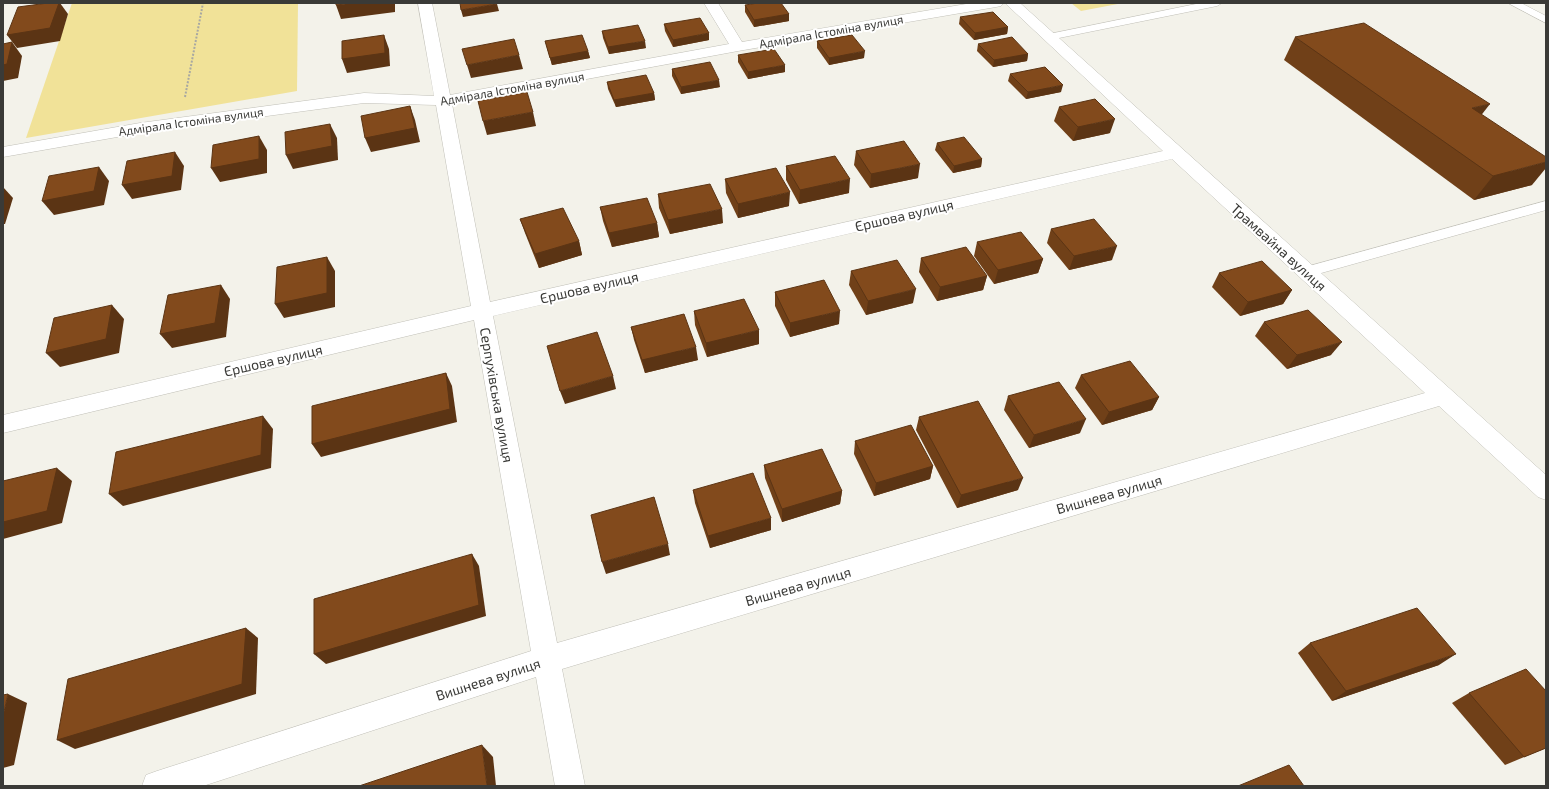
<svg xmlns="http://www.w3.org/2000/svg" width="1549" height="789" font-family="'Exo 2',sans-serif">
  <rect width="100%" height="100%" fill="#f3f2ea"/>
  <g fill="#f1e298">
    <path d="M72 3H298L297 91 26 138Z"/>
    <path d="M1071 3H1123L1081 11Z"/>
  </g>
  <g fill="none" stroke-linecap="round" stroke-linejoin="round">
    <g stroke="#c1c0b8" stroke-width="1">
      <g id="lane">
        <path d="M1201 3H1222L1217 6 1049 40 1043 37 1049 34Z"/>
        <path d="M1508 3H1521L1546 16V23Z"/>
        <path d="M1546 201V210L1307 277 1302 276 1299 272 1302 268Z"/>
      </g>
    </g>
    <g stroke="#c1c0b8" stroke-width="1">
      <path id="street" d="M418 3H432L450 95 729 44 704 3H718L742 42 972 3H1003L1001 6 996 7 738 51 452 104 490 302 1163 151 1005 3H1020L1546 475V500L1538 497 1439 406 562 669 585 786H555L536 677 203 786H142L146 775 157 771 531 651 474 320 3 433V415L471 306 436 105 364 103 140 133 3 157V147L140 123 364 93 434 96ZM1172 159 1425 393 557 643 493 316Z"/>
    </g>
    <path stroke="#a8a8a2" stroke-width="2" stroke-dasharray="2 1.5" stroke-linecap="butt" d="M185 97 203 3"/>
    <use href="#lane" fill="#fff" fill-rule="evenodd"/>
    <use href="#street" fill="#fff" fill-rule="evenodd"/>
  </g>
  <g fill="#704018">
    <path d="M745 5 789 14V21L754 27 745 12Z"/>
    <path d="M960 17 1008 27 1007 34 974 40 959 24Z"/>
    <path d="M664 24 709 40 673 47 665 31Z"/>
    <path d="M602 31 646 48 609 54 603 38Z"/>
    <path d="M1295 37 1532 185 1474 200 1284 60Z"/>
    <path d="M545 41 588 51 590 58 552 65Z"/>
    <path d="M817 41 864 58 829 65 817 48Z"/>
    <path d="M978 44 1028 54 1027 61 993 67 977 51Z"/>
    <path d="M738 55 785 72 748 79 738 62Z"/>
    <path d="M672 69 720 87 681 94 672 76Z"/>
    <path d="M1010 74 1061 92 1026 99 1008 81Z"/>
    <path d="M607 82 654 93 655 100 616 107 608 89Z"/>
    <path d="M1059 107 1110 133 1073 141 1054 121Z"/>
    <path d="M937 143 982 159 981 167 953 173 935 150Z"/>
    <path d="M856 151 918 178 870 188 854 165Z"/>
    <path d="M786 166 849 193 799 204 786 180Z"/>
    <path d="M725 179 789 206 738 218 726 193Z"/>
    <path d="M658 194 723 223 670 234 659 208Z"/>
    <path d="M600 207 657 223 659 237 612 247 603 221Z"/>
    <path d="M520 219 579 241 582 255 539 268 525 233Z"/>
    <path d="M1051 229 1112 260 1069 270 1047 243Z"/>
    <path d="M977 242 1043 259 1038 273 994 284 974 256Z"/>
    <path d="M921 258 987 276 983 290 937 301 919 272Z"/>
    <path d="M851 271 913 303 866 315 849 285Z"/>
    <path d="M1219 273 1292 290 1283 304 1240 316 1212 287Z"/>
    <path d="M775 292 839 324 790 337 775 306Z"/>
    <path d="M694 311 759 344 707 357 695 325Z"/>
    <path d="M1264 322 1331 355 1287 369 1255 336Z"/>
    <path d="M631 327 698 360 645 373 634 340Z"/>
    <path d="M1081 375 1159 397 1152 410 1102 425 1075 388Z"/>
    <path d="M1008 396 1080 433 1029 448 1004 410Z"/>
    <path d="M919 417 1018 490 957 508 916 430Z"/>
    <path d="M855 441 933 466 930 479 874 496 854 454Z"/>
    <path d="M764 465 842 491 840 504 782 522 765 478Z"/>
    <path d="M693 490 771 530 710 548 695 503Z"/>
    <path d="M1310 643 1439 665 1332 701 1298 653Z"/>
    <path d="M1469 693 1546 748 1505 765 1452 703Z"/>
  </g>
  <g fill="#5b3414">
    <path d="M59 3H60L68 14 60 41 17 48 7 35Z"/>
    <path d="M355 3H395V12L341 19 336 5Z"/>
    <path d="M497 4 499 11 463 17 461 10Z"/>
    <path d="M789 14V21L754 27V20Z"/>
    <path d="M1008 27 1007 34 974 40 975 33Z"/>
    <path d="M709 33V40L673 47V40Z"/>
    <path d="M384 35 389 49 390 66 347 73 342 59Z"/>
    <path d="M645 41 646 48 609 54 608 47Z"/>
    <path d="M12 42 22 56 18 78 3 81V65Z"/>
    <path d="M588 51 590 58 552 65 550 58Z"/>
    <path d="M865 51 864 58 829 65V58Z"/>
    <path d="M1028 54 1027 61 993 67 994 60Z"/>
    <path d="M519 55 523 69 471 78 467 65Z"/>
    <path d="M785 65V72L748 79V72Z"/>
    <path d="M719 80 720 87 681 94V87Z"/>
    <path d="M1063 85 1061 92 1026 99 1028 92Z"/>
    <path d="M654 93 655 100 616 107 614 100Z"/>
    <path d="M1490 104 1472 127V108Z"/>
    <path d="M410 106 415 120 420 142 371 152 365 138Z"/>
    <path d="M533 112 536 126 487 135 483 121Z"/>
    <path d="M1115 119 1110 133 1073 141 1078 127Z"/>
    <path d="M330 124 337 138 338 160 293 169 286 155Z"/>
    <path d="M259 136 267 150V173L220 182 211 168Z"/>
    <path d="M175 152 184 166 181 190 132 199 122 185Z"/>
    <path d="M982 159 981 167 953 173 954 166Z"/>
    <path d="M1546 162V168L1532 185 1474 200 1493 176Z"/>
    <path d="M920 164 918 178 870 188 871 174Z"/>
    <path d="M99 167 109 181 104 205 54 215 42 201Z"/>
    <path d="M850 179 849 193 799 204 800 190Z"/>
    <path d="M3 187 13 198 5 224H3Z"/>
    <path d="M790 192 789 206 738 218V204Z"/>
    <path d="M722 209 723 223 670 234 668 220Z"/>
    <path d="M657 223 659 237 612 247 609 233Z"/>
    <path d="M579 241 582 255 539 268 535 254Z"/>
    <path d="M1117 246 1112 260 1069 270 1074 256Z"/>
    <path d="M327 257 335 271V307L284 318 275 304Z"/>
    <path d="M1043 259 1038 273 994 284 998 270Z"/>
    <path d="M987 276 983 290 937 301 940 287Z"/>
    <path d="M221 285 230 299 226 337 172 348 160 334Z"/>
    <path d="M916 289 913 303 866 315 868 301Z"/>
    <path d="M1292 290 1283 304 1240 316 1248 302Z"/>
    <path d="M112 305 124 319 119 353 60 367 46 353Z"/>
    <path d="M840 311 839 324 790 337V323Z"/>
    <path d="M759 330V344L707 357 706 343Z"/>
    <path d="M1342 342 1331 355 1287 369 1297 355Z"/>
    <path d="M696 347 698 360 645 373 642 360Z"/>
    <path d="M446 373 452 386 457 422 321 457 312 444Z"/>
    <path d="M613 376 616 389 565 404 560 391Z"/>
    <path d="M1159 397 1152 410 1102 425 1109 412Z"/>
    <path d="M263 416 273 429 271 468 123 506 109 494Z"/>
    <path d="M1086 419 1080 433 1029 448 1034 435Z"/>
    <path d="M933 466 930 479 874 496 876 483Z"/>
    <path d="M57 468 72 481 62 523 3 539V522Z"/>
    <path d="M1023 478 1018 490 957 508 961 495Z"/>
    <path d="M842 491 840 504 782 522V509Z"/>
    <path d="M771 518V530L710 548 708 536Z"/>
    <path d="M668 544 670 555 606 574 602 562Z"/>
    <path d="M472 554 479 566 486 616 326 664 314 654Z"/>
    <path d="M246 628 258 638 256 694 75 749 57 740Z"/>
    <path d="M1456 654 1439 665 1332 701 1346 691Z"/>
    <path d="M8 694 27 703 14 765 3 768V716Z"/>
    <path d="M482 745 493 757 496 786H487Z"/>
  </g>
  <g fill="#824a1c" stroke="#5b3414">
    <path d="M48 3H59L50 28 7 35 18 7Z"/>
    <path d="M336 3H355L336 5Z"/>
    <path d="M460 3H497V4L461 10Z"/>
    <path d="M758 3H781L789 14 754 20 745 5Z"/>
    <path d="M993 12 1008 27 975 33 960 17Z"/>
    <path d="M700 18 709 33 673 40 664 24Z"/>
    <path d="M1364 23 1490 104 1472 108 1546 157V162L1493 176 1295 37Z"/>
    <path d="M638 25 645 41 608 47 602 31Z"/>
    <path d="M384 35 385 53 342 59V41Z"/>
    <path d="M582 35 588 51 550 58 545 41Z"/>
    <path d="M852 35 865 51 829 58 817 41Z"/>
    <path d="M1012 37 1028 54 994 60 978 44Z"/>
    <path d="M514 39 519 55 467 65 462 49Z"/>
    <path d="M12 42 7 64 3 65V44Z"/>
    <path d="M774 49 785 65 748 72 738 55Z"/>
    <path d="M710 62 719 80 681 87 672 69Z"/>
    <path d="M1045 67 1063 85 1028 92 1010 74Z"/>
    <path d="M646 75 654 93 614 100 607 82Z"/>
    <path d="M527 92 533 112 483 121 478 101Z"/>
    <path d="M1095 99 1115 119 1078 127 1059 107Z"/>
    <path d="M410 106 415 128 365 138 361 116Z"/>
    <path d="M330 124 332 146 286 155 285 132Z"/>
    <path d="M259 136V159L211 168 213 145Z"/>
    <path d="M964 137 982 159 954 166 937 143Z"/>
    <path d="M904 141 920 164 871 174 856 151Z"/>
    <path d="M175 152 172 176 122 185 127 161Z"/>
    <path d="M835 156 850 179 800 190 786 166Z"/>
    <path d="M99 167 94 191 42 201 49 176Z"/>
    <path d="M776 168 790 192 738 204 725 179Z"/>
    <path d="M710 184 722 209 668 220 658 194Z"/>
    <path d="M647 198 657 223 609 233 600 207Z"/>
    <path d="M563 208 579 241 535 254 520 219Z"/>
    <path d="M1094 219 1117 246 1074 256 1051 229Z"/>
    <path d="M1021 232 1043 259 998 270 977 242Z"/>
    <path d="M966 247 987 276 940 287 921 258Z"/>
    <path d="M327 257V293L275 304 277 267Z"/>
    <path d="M897 260 916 289 868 301 851 271Z"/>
    <path d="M1262 261 1292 290 1248 302 1219 273Z"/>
    <path d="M824 280 840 311 790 323 775 292Z"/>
    <path d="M221 285 215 323 160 334 168 295Z"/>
    <path d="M744 299 759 330 706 343 694 311Z"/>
    <path d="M112 305 106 339 46 353 54 318Z"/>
    <path d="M1308 310 1342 342 1297 355 1264 322Z"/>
    <path d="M684 314 696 347 642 360 631 327Z"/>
    <path d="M597 332 613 376 560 391 547 346Z"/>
    <path d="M1130 361 1159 397 1109 412 1081 375Z"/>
    <path d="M446 373 450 409 312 444V406Z"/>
    <path d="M1059 382 1086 419 1034 435 1008 396Z"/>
    <path d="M978 401 1023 478 961 495 919 417Z"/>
    <path d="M263 416 261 455 109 494 116 452Z"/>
    <path d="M911 425 933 466 876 483 855 441Z"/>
    <path d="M822 449 842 491 782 509 764 465Z"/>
    <path d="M57 468 47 511 3 522V481Z"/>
    <path d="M753 473 771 518 708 536 693 490Z"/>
    <path d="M654 497 668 544 602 562 591 515Z"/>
    <path d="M472 554 479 605 314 654V599Z"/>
    <path d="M1417 608 1456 654 1346 691 1310 643Z"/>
    <path d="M246 628 242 684 57 740 68 679Z"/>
    <path d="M1526 669 1546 691V748L1524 757 1469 693Z"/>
    <path d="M8 694 3 716V695Z"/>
    <path d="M482 745 487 786H359Z"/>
    <path d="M1289 765 1304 786H1238Z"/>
  </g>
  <g text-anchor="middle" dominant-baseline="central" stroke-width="4" stroke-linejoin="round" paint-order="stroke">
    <g font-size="12" fill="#3a3a37" stroke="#fff">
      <text transform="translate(831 31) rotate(-10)">Адмірала Істоміна вулиця</text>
      <text transform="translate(512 88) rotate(-10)">Адмірала Істоміна вулиця</text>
      <text transform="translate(191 121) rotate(-8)">Адмірала Істоміна вулиця</text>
    </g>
    <g font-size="14" fill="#3a3a37" stroke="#fff">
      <text transform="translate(904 215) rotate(-13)">Єршова вулиця</text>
      <text transform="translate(1279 247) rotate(42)">Трамвайна вулиця</text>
      <text transform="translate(589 287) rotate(-13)">Єршова вулиця</text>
      <text transform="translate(273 360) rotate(-13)">Єршова вулиця</text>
      <text transform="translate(497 395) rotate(80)">Серпухівська вулиця</text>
      <text transform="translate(1109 494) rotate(-16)">Вишнева вулиця</text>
      <text transform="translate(798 586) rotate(-16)">Вишнева вулиця</text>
      <text transform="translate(488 679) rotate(-18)">Вишнева вулиця</text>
    </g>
  </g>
  <rect width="1549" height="789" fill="none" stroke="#3a3a37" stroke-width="8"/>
</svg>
